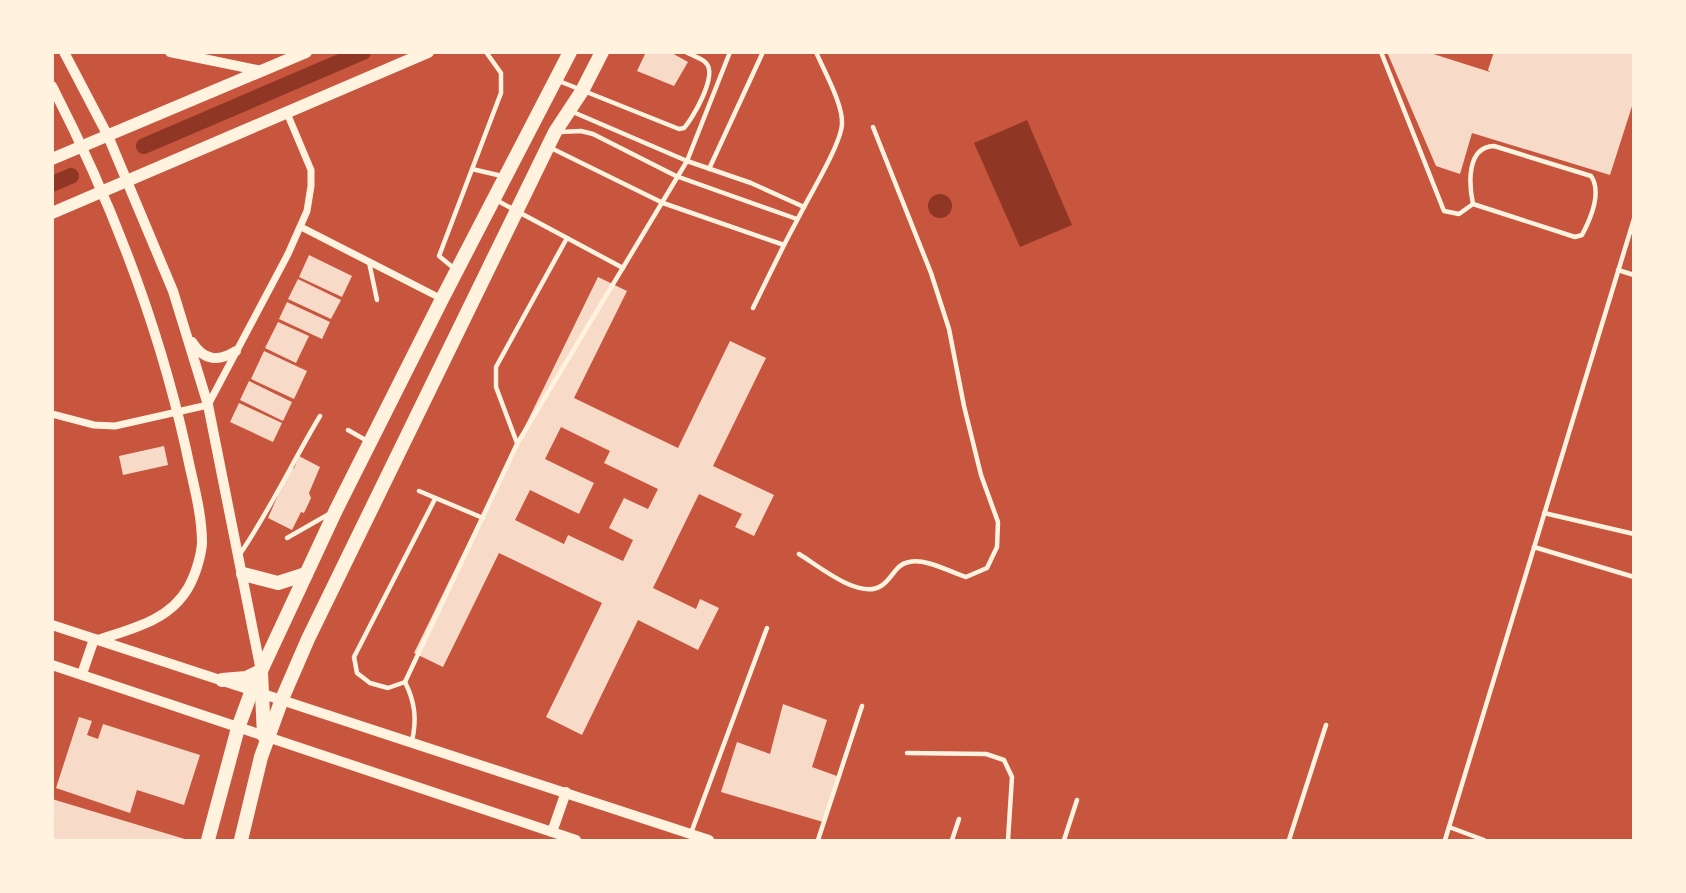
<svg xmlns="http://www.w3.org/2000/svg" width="1686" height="893" font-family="Lato,sans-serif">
  <rect width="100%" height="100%" fill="#c8553d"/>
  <g fill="#8f3625">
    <path d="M1027 120 1072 225 1020 247 974 143Z"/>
    <circle cx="940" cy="206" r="12"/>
  </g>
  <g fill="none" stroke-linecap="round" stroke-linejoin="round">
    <g stroke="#8f3625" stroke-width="16">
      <path d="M144 146 363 52"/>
      <path d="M52 184 71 176"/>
    </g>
  </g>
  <g fill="#f7dbc8" fill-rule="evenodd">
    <path d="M646 52H670L688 62 674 86 637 71Z"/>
    <path d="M1387 52H1427L1490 72 1488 70 1494 52H1634V100L1610 175 1472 133 1460 174 1436 166Z"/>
    <path d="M309 255 352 276 342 297 299 277Z"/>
    <path d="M598 277 627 291 574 398 678 448 730 341 766 358 713 466 774 495 754 536 735 527 742 514 699 494 653 588 696 609 700 599 719 608 698 650 638 620 582 735 546 717 602 603 499 553 443 667 414 653ZM561 427 610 451 604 463 658 489 648 509 624 498 609 528 633 540 623 561 568 535 564 544 515 520 530 490 579 514 594 483 545 459Z"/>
    <path d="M298 279 341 300 331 319 288 299Z"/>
    <path d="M287 302 330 322 322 339 279 319Z"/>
    <path d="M278 322 309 336 296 363 265 348Z"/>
    <path d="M264 351 307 371 294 399 251 379Z"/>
    <path d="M249 381 292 402 283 421 240 400Z"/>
    <path d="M239 403 282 423 273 442 230 422Z"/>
    <path d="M164 446 168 465 123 475 119 456Z"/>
    <path d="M299 456 320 467 309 493 311 498 304 513 301 512 292 530 268 518 289 470 294 468Z"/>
    <path d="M783 704 827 720 812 767 837 776 823 822 721 792 737 742 770 754Z"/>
    <path d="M79 717 92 721 87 735 98 739 103 724 200 755 184 805 137 790 130 813 56 788Z"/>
    <path d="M52 799 188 840H52Z"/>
  </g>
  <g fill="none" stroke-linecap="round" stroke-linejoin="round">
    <g stroke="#fff3e0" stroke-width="4.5">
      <path d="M1381 52 1444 211 1459 214 1473 204"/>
      <path d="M559 81 679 129 684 128C693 118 718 75 706 63 702 58 692 56 686 52"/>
      <path d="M573 112 687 161 751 183 804 207 784 245"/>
      <path d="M560 132 581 131 593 134 676 176 797 219"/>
      <path d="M1494 146 1591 176C1602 192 1591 218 1582 235L1575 237 1473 204C1469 185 1466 147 1494 146Z"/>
      <path d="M549 147 663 203 784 245 753 308"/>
      <path d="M472 169 502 176"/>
      <path d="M709 169 763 52"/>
      <path d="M498 201 623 268"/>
      <path d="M804 207C814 188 841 143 842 124 843 104 824 71 816 52"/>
      <path d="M369 262 377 300"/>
      <path d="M456 270 439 256 501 93V73L486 52"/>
      <path d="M1618 270 1634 275"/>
      <path d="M348 430 369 442"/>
      <path d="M517 443 496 387V367L567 238"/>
      <path d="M419 491 483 518"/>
      <path d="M435 499 354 657 357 673 370 683 388 688 405 682 517 444 687 161 730 52"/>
      <path d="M1544 513 1634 534"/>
      <path d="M287 538 329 514"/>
      <path d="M1534 547 1634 577"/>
      <path d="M240 554C270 510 293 461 320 416"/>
      <path d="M799 554C819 566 859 600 881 586 892 580 895 564 909 562 926 558 950 572 966 577L987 568 997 547 998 522 981 475 964 406 949 329 931 273 873 127"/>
      <path d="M405 682C415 702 417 719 412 741"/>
      <path d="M907 753 986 754 1004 760 1012 777 1008 840"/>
      <path d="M1449 827 1484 840"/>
      <path d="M691 833 767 628"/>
      <path d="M818 840 862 706"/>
      <path d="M952 840 959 819"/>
      <path d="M1064 840 1077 800"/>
      <path d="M1289 840 1326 725"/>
      <path d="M1445 840 1634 219"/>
    </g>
    <g stroke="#fff3e0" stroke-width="7">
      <path d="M301 227 442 299"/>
      <path d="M52 414 94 425 115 426 208 405 288 254 307 211 311 186V170L287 113"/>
    </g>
    <g stroke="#fff3e0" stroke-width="10">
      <path d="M64 52 108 136 173 291 208 405 261 671"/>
      <path d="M170 52 262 71"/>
      <path d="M52 86C111 201 158 323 186 449 192 480 202 511 202 543 201 557 195 576 188 588 169 621 131 629 98 640"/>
      <path d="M192 342C204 361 218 362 236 351"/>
      <path d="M52 625 709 840"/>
      <path d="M52 665 576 840"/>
      <path d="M82 674 94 639"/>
      <path d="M552 832 566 792"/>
    </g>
    <g stroke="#fff3e0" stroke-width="12">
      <path d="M52 159 306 52"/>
      <path d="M52 213 428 52"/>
    </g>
    <g stroke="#fff3e0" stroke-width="14">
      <path d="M243 574 278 583 306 574"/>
      <path d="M261 672 264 736"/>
      <path d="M222 680 246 678 261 671"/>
      <path d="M208 840 238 728 252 690 336 510 442 299 570 52"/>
      <path d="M241 840 261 757 282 699 308 639 555 132 582 91 602 52"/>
    </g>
  </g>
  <rect width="1686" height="893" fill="none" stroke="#fff3e0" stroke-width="108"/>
</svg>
